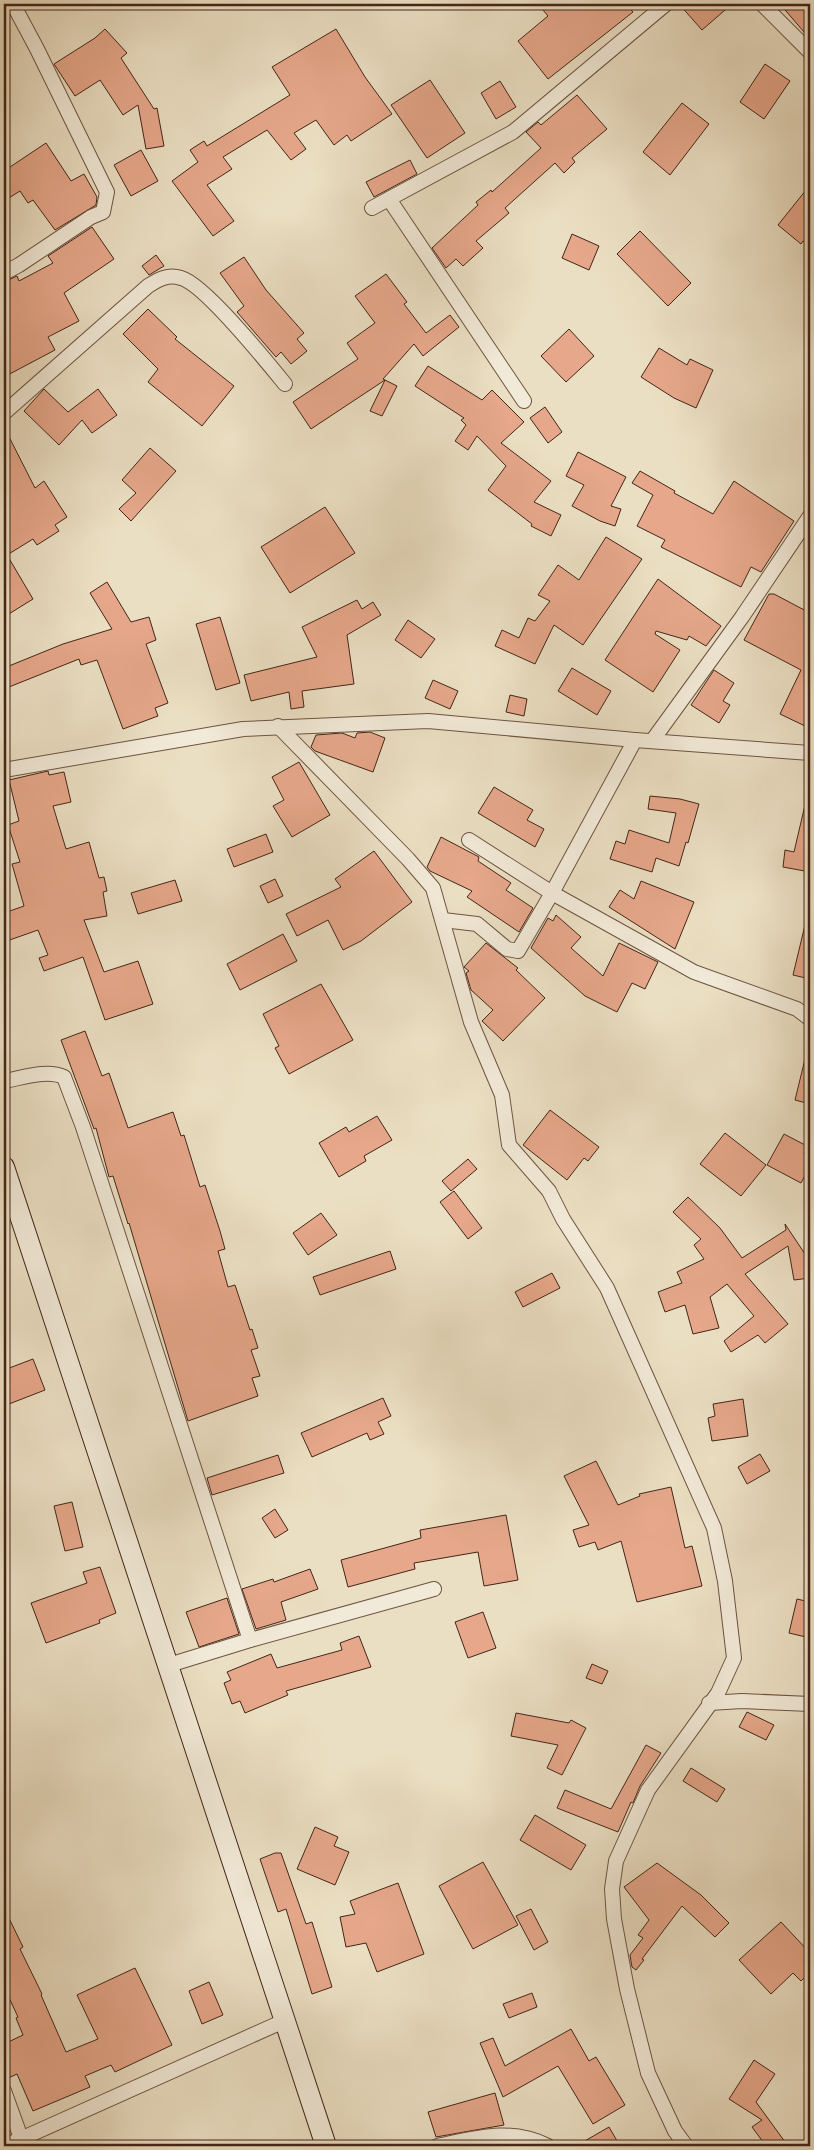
<svg xmlns="http://www.w3.org/2000/svg" width="814" height="2150" font-family="Cardo,serif">
  <rect width="100%" height="100%" fill="#ebdfc3"/>
  <filter id="stains"><feTurbulence type="fractalNoise" baseFrequency=".004" numOctaves="4"/><feColorMatrix values="0 0 0 0 .2 0 0 0 0 .09 0 0 0 0 .02 0 0 0 .5 -.17"/></filter>
  <radialGradient id="worn" r=".72"><stop offset=".6" stop-color="#630" stop-opacity="0"/><stop offset="1" stop-color="#630" stop-opacity=".3"/></radialGradient>
  <g fill="#e6a78a" stroke="#432617">
    <path d="M538 4H626L633 12 548 79 518 41 548 16Z"/>
    <path d="M679 4H732L702 30Z"/>
    <path d="M780 4H810V39Z"/>
    <path d="M105 29 127 53 121 58 154 109 157 108 164 146 146 149 138 105 123 115 100 80 75 96 54 64 95 38Z"/>
    <path d="M336 29 365 77 392 114 351 141 347 135 334 145 316 120 294 133 306 149 291 160 267 130 223 157 232 169 207 185 234 221 213 236 172 181 198 162 190 150 204 141 207 146 290 95 272 67Z"/>
    <path d="M765 64 790 81 764 119 740 102Z"/>
    <path d="M430 80 465 133 427 158 391 105Z"/>
    <path d="M500 81 516 107 496 119 481 93Z"/>
    <path d="M577 95 607 129 572 158 575 162 564 173 555 163 505 208 509 213 476 241 483 248 463 266 456 259 446 268 432 248 478 205 476 202 491 190 492 192 541 148 526 132 538 122 541 125Z"/>
    <path d="M682 103 709 124 670 175 643 152Z"/>
    <path d="M46 143 71 181 84 174 97 197 96 205 55 230 33 200 28 203 20 191 4 201V171Z"/>
    <path d="M141 150 158 181 131 196 114 165Z"/>
    <path d="M410 160 417 174 374 197 366 182Z"/>
    <path d="M810 185V249L803 241 801 244 778 225Z"/>
    <path d="M92 227 114 259 64 293 79 321 48 337 55 350 4 377V282L17 276 19 281 53 263 48 256Z"/>
    <path d="M640 231 691 283 668 306 617 254Z"/>
    <path d="M572 234 599 246 589 270 562 258Z"/>
    <path d="M156 255 164 266 149 275 142 266Z"/>
    <path d="M244 257 266 290 304 333 297 339 307 351 291 364 281 352 276 357 237 312 244 306 220 273Z"/>
    <path d="M386 274 407 302 404 304 426 333 450 315 459 327 423 356 414 344 383 379 397 386 382 416 370 411 385 380 311 429 293 402 358 359 347 343 375 323 355 296Z"/>
    <path d="M148 309 177 337 175 339 234 386 202 426 148 382 158 369 123 334Z"/>
    <path d="M569 329 594 356 566 382 541 356Z"/>
    <path d="M659 348 687 365 690 359 713 370 696 408 674 398 641 377Z"/>
    <path d="M428 366 482 400 492 390 524 422 501 443 551 481 534 502 561 515 551 536 531 526 532 524 488 490 506 466 477 436 468 450 455 441 466 425 461 420 464 418 415 386Z"/>
    <path d="M44 389 68 412 98 389 117 415 92 433 82 420 59 445 24 411Z"/>
    <path d="M545 407 562 432 548 443 530 418Z"/>
    <path d="M4 427 35 488 44 481 67 517 55 525 59 531 37 545 33 539 7 555 33 599 4 617Z"/>
    <path d="M150 448 176 471 131 521 119 509 136 493 122 480Z"/>
    <path d="M578 452 626 477 611 506 621 509 615 526 600 521 572 506 584 485 566 476Z"/>
    <path d="M640 471 675 491 674 493 713 514 734 481 794 521 761 572 751 567 741 587 661 547 665 540 637 526 653 495 632 483Z"/>
    <path d="M325 507 355 553 290 593 261 547Z"/>
    <path d="M606 537 642 559 583 645 554 625 535 664 495 646 502 630 519 638 528 618 535 621 550 601 538 595 558 565 579 580Z"/>
    <path d="M658 579 721 626 706 646 689 636 687 640 656 631 655 634 680 650 653 692 605 660Z"/>
    <path d="M107 582 131 622 149 617 156 640 146 644 168 703 155 708 158 716 123 729 97 660 81 665 79 659 4 689V668L63 644 112 629 90 593Z"/>
    <path d="M769 594H774L810 613V715L805 726 780 714 801 670 744 640Z"/>
    <path d="M357 600 362 609 373 602 381 615 347 635 354 684 302 691 304 707 291 709 289 692 251 701 244 675 317 657 302 627Z"/>
    <path d="M220 617 240 683 216 690 196 624Z"/>
    <path d="M408 620 435 639 421 658 395 640Z"/>
    <path d="M572 668 611 691 597 715 558 691Z"/>
    <path d="M714 670 734 683 723 701 730 705 719 723 691 705Z"/>
    <path d="M433 680 458 691 450 709 425 698Z"/>
    <path d="M510 695 527 699 524 716 506 712Z"/>
    <path d="M370 732 385 738 373 772 315 751 311 747 316 735 342 733 355 738 357 733Z"/>
    <path d="M299 762 330 815 292 837 273 806 284 800 272 777Z"/>
    <path d="M48 771 49 775 64 772 71 802 53 806 66 849 89 842 99 878 104 877 107 891 103 892 107 916 84 920 104 972 138 961 153 1004 105 1020 83 957 44 971 39 958 48 955 38 930 4 942V913L24 906 12 864 20 862 8 825 19 821 9 780Z"/>
    <path d="M494 787 533 810 527 820 544 829 535 847 478 813Z"/>
    <path d="M650 796 680 799 699 804 688 843 686 842 679 866 656 858 652 872 610 859 616 841 625 844 629 830 669 843 676 813 648 809Z"/>
    <path d="M805 805 810 806V872L783 867 785 850 794 852Z"/>
    <path d="M266 834 273 852 234 867 227 849Z"/>
    <path d="M441 837 479 857 478 861 511 883 506 890 533 908 519 932 467 897 472 891 430 871 427 867Z"/>
    <path d="M374 851 412 902 361 941 343 950 328 920 297 936 286 914 341 887 335 879Z"/>
    <path d="M275 879 283 896 268 903 260 886Z"/>
    <path d="M175 880 182 901 138 914 131 893Z"/>
    <path d="M641 881 694 902 675 949 609 907 620 890 634 899Z"/>
    <path d="M556 915 581 937 571 948 603 976 619 943 658 962 645 989 632 983 617 1012 585 996 531 948 548 918 553 921Z"/>
    <path d="M805 925 810 926V979L793 975Z"/>
    <path d="M283 934 297 961 240 990 227 964Z"/>
    <path d="M486 943 518 968 516 970 545 998 503 1041 482 1021 493 1010 471 990 466 973 469 971 464 967Z"/>
    <path d="M321 984 353 1040 289 1074 275 1048 279 1046 263 1014Z"/>
    <path d="M85 1031 102 1076 109 1073 128 1128 173 1112 181 1136 184 1135 200 1187 205 1185 220 1231 225 1249 218 1251 228 1287 235 1285 250 1330 252 1329 258 1348 251 1350 260 1376 252 1378 258 1396 188 1421 129 1223 128 1224 113 1176 109 1177 96 1128 94 1129 61 1040Z"/>
    <path d="M805 1059H810V1104L795 1100Z"/>
    <path d="M550 1110 599 1147 588 1161 584 1158 567 1180 523 1145Z"/>
    <path d="M377 1116 392 1140 364 1156 366 1161 339 1177 319 1143 346 1127 349 1132Z"/>
    <path d="M725 1133 766 1165 741 1196 700 1164Z"/>
    <path d="M784 1134 807 1146 804 1153 810 1156V1166L801 1183 767 1165Z"/>
    <path d="M468 1159 477 1169 451 1191 442 1181Z"/>
    <path d="M454 1191 482 1228 468 1239 440 1202Z"/>
    <path d="M688 1197 720 1228 742 1258 786 1230 785 1224 805 1254H808L810 1278 794 1280 788 1246 745 1274 788 1324 765 1343 758 1335 731 1352 724 1341 754 1316 727 1284 710 1297 719 1328 693 1334 685 1305 665 1312 658 1292 682 1283 677 1272 704 1259 694 1245 701 1239 673 1212Z"/>
    <path d="M321 1213 337 1235 308 1255 293 1233Z"/>
    <path d="M390 1251 396 1269 320 1295 313 1277Z"/>
    <path d="M552 1273 560 1288 523 1307 515 1292Z"/>
    <path d="M33 1359 45 1390 9 1404 4 1391V1370Z"/>
    <path d="M383 1398 391 1416 378 1422 384 1434 370 1440 367 1433 312 1457 301 1433Z"/>
    <path d="M743 1399 748 1436 712 1441 708 1418 715 1416 713 1404Z"/>
    <path d="M760 1454 770 1471 747 1484 738 1467Z"/>
    <path d="M278 1455 284 1473 212 1495 207 1478Z"/>
    <path d="M596 1461 618 1505 640 1496 639 1494 671 1487 685 1548 692 1546 702 1586 637 1602 621 1541 598 1550 595 1542 579 1547 573 1530 589 1525 564 1476Z"/>
    <path d="M72 1502 83 1547 65 1551 54 1506Z"/>
    <path d="M275 1509 288 1530 275 1538 262 1518Z"/>
    <path d="M506 1515 518 1580 484 1586 478 1552 414 1563 415 1569 348 1587 341 1560 421 1538 420 1530Z"/>
    <path d="M100 1567 116 1613 99 1620 100 1623 46 1643 31 1603 87 1583 83 1572Z"/>
    <path d="M310 1569 318 1589 281 1602 286 1620 256 1629 242 1589 273 1579 274 1582Z"/>
    <path d="M227 1598 239 1634 199 1647 186 1612Z"/>
    <path d="M797 1599 810 1602V1638L789 1633Z"/>
    <path d="M483 1612 496 1648 468 1658 455 1622Z"/>
    <path d="M359 1636 371 1667 286 1691 288 1695 245 1713 240 1701 232 1704 224 1683 231 1680 227 1672 271 1654 277 1668 342 1650 340 1643Z"/>
    <path d="M592 1664 608 1671 602 1684 586 1678Z"/>
    <path d="M747 1712 774 1725 766 1740 739 1727Z"/>
    <path d="M516 1713 569 1723 571 1720 586 1728 562 1775 547 1768 558 1745 511 1736Z"/>
    <path d="M646 1745 661 1753 640 1786 633 1803 631 1802 618 1832 557 1808 565 1790 611 1809Z"/>
    <path d="M691 1768 725 1789 717 1802 683 1781Z"/>
    <path d="M535 1815 586 1845 571 1870 520 1840Z"/>
    <path d="M315 1827 338 1837 334 1846 349 1852 335 1885 297 1869Z"/>
    <path d="M275 1853H281L306 1924 312 1922 332 1987 312 1994 286 1909 278 1912 260 1859Z"/>
    <path d="M483 1862 518 1925 473 1949 439 1886Z"/>
    <path d="M657 1863 701 1895 729 1923 715 1937 682 1906 642 1959 644 1960 636 1970 632 1967 630 1955 643 1938 638 1935 649 1920 624 1887Z"/>
    <path d="M398 1883 424 1954 377 1972 366 1943 346 1947 340 1917 355 1914 350 1901Z"/>
    <path d="M4 1908 23 1947 20 1949 42 1994 41 1995 66 2052 98 2039 77 1995 135 1968 172 2045 115 2072 111 2065 85 2076 90 2087 33 2111 17 2074 4 2080V2044L23 2035 16 2018 18 2017 4 1987Z"/>
    <path d="M531 1909 548 1942 534 1950 516 1916Z"/>
    <path d="M781 1922 810 1953V1972L801 1981 793 1973 771 1994 739 1960Z"/>
    <path d="M209 1982 223 2015 202 2024 189 1991Z"/>
    <path d="M532 1993 537 2007 509 2018 503 2004Z"/>
    <path d="M571 2029 589 2061 596 2057 625 2105 593 2124 558 2066 503 2097 480 2043 493 2038 505 2066Z"/>
    <path d="M754 2060 775 2074 756 2102 788 2146H766L752 2127 762 2120 729 2099Z"/>
    <path d="M495 2093 504 2125 436 2137 428 2112Z"/>
    <path d="M609 2127 620 2146H576Z"/>
  </g>
  <g fill="none" stroke-linecap="round" stroke-linejoin="round">
    <g stroke="#6d5442" stroke-width="16">
      <g id="street">
        <path d="M762 4 810 52"/>
        <path d="M389 199 524 401"/>
        <path d="M372 208 513 132 666 4"/>
        <path d="M4 273 19 265 91 217 103 212 107 192 37 49 13 4"/>
        <path d="M4 413 148 286C159 279 168 274 181 278 204 284 267 362 285 384"/>
        <path d="M278 726 408 859 433 888 471 1022 502 1095 509 1145 549 1191 563 1219 607 1288 714 1528 725 1581 734 1658 718 1693 648 1790 616 1861 612 1889 614 1919 627 1989 648 2073 675 2131 686 2146"/>
        <path d="M635 740 552 893 694 972 797 1009 810 1019"/>
        <path d="M652 741 742 617 810 516"/>
        <path d="M4 770 243 729 428 721 635 740 810 753"/>
        <path d="M443 920 477 924 507 949 518 951 552 893 469 840"/>
        <path d="M4 1081C22 1078 47 1069 64 1077L83 1127 250 1640"/>
        <path d="M169 1665 250 1640 434 1589"/>
        <path d="M709 1703 742 1701 810 1704"/>
        <path d="M4 2091 21 2138"/>
        <path d="M5 2146 284 2021"/>
        <path d="M437 2146C476 2138 510 2127 548 2146"/>
      </g>
    </g>
    <g stroke="#432617" stroke-width="22">
      <path id="secondary" d="M4 1167 326 2146"/>
    </g>
    <use href="#street" stroke="#f2ead8" stroke-width="14"/>
    <use href="#secondary" stroke="#f2ead8" stroke-width="20"/>
  </g>
  <rect width="814" height="2150" fill="none" stroke="#ebdfc3" stroke-width="20"/>
  <rect x="5" y="5" width="804" height="2140" fill="none" stroke="#432617" stroke-width="2.5"/>
  <rect x="10" y="10" width="794" height="2130" fill="none" stroke="#432617"/>
  <rect width="100%" height="100%" filter="url(#stains)"/>
  <rect width="100%" height="100%" fill="url(#worn)"/>
</svg>
